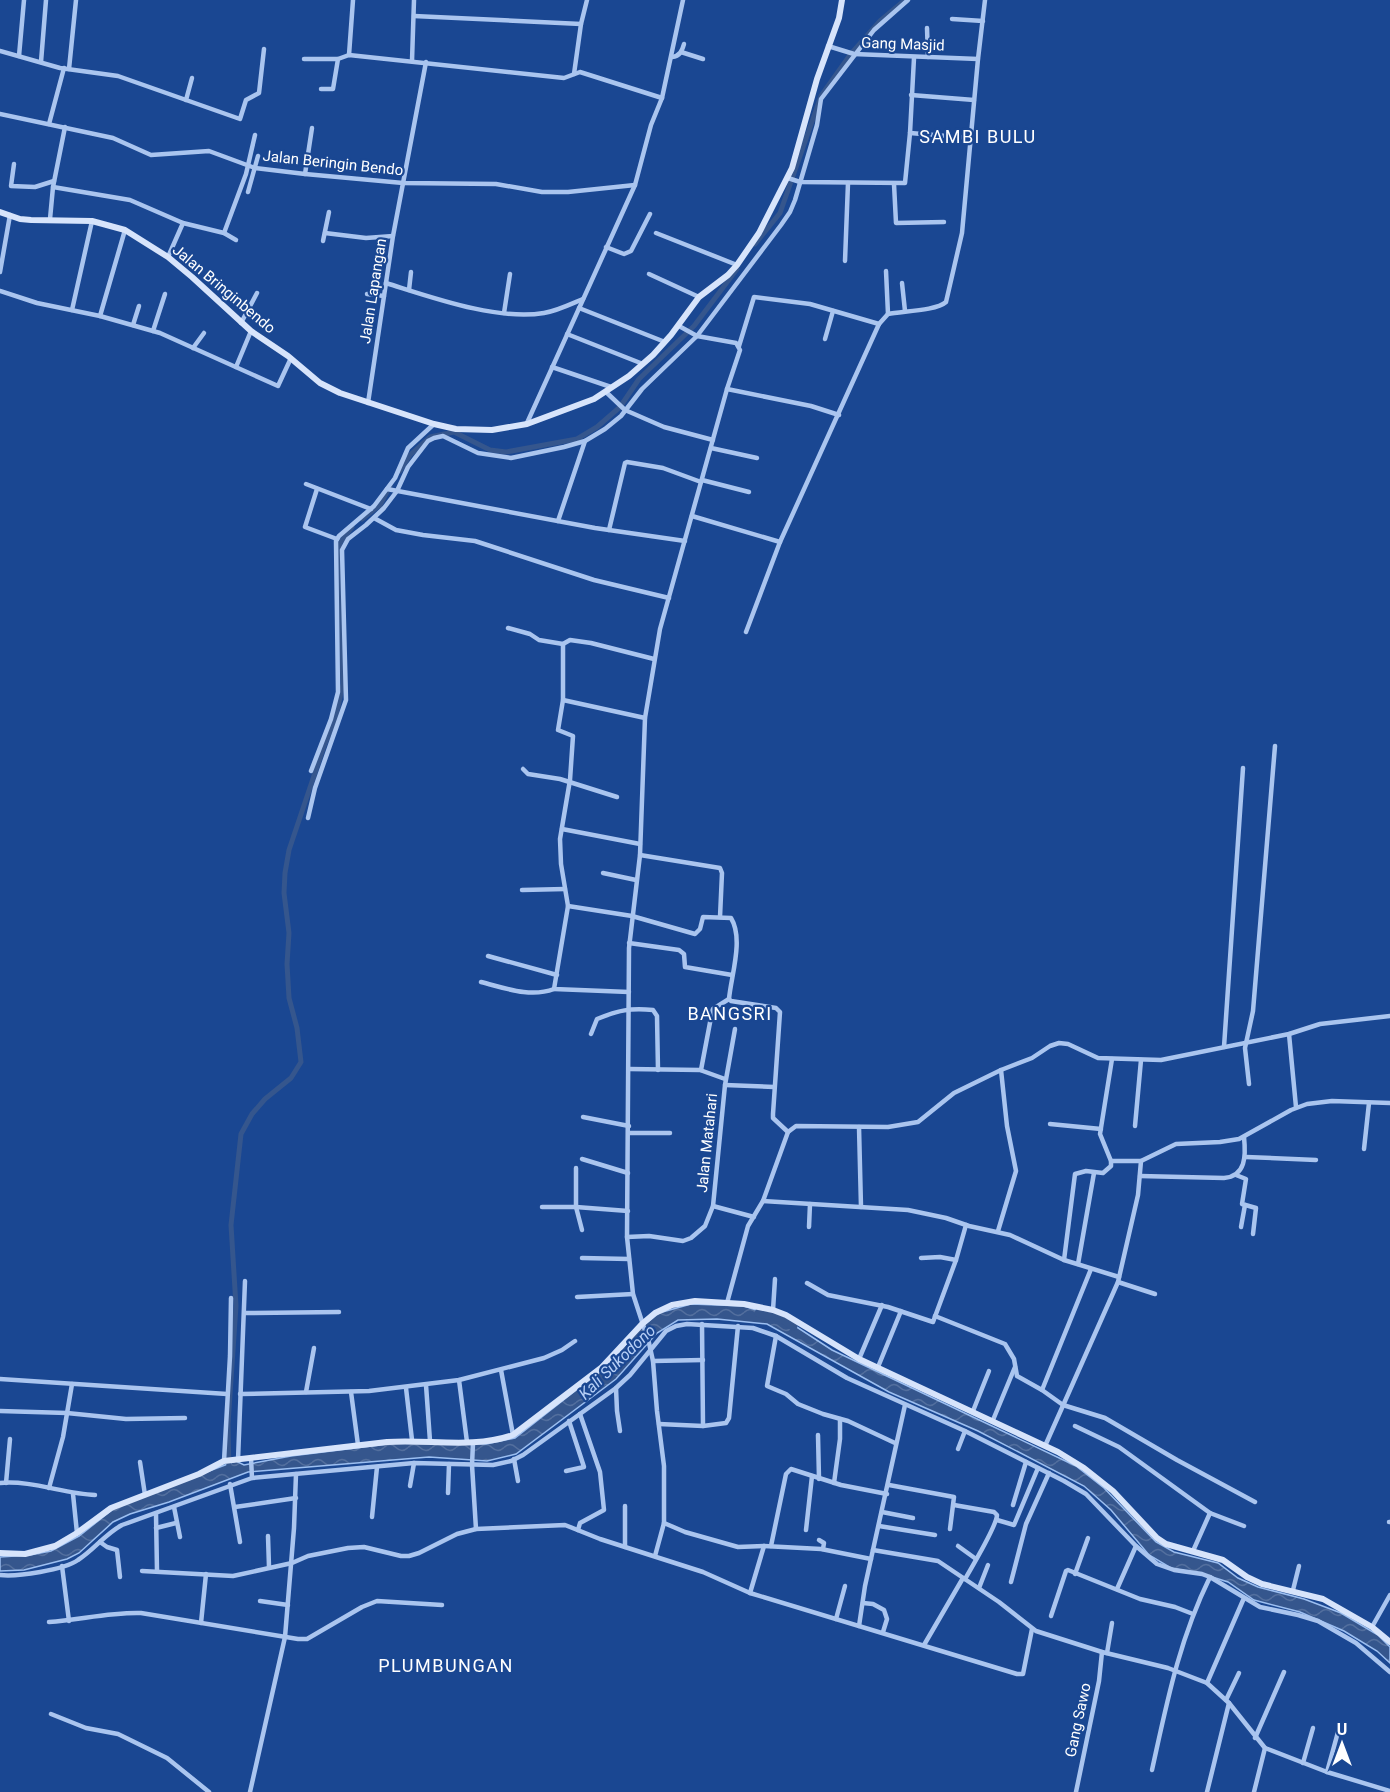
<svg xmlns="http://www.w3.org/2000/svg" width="1390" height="1792" font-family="Roboto,sans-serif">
  <defs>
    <pattern id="water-waves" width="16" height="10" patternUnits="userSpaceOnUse" patternTransform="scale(1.5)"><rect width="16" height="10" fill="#35568d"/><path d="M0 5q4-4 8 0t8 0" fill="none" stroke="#536f9e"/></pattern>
  </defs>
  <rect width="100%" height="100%" fill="#1a4792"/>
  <path fill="url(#water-waves)" stroke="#9cbff1" stroke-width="1.5" d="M691 1304 744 1306 786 1320 832 1350 1076 1466 1104 1488 1156 1542 1174 1552 1218 1563 1238 1578 1258 1587 1304 1599 1341 1613 1378 1635 1390 1647V1663L1377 1651 1344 1631 1300 1612 1254 1600 1228 1582 1206 1575 1171 1568 1149 1555 1111 1510 1084 1486 978 1431 889 1392 767 1324 717 1319 678 1320 657 1333 616 1379 516 1454 487 1461 429 1457 248 1472 169 1502 130 1514 113 1522 79 1553 67 1559 24 1570 0 1571V1557L30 1555 51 1551 79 1536 117 1506 233 1462 236 1461 244 1465 291 1456 404 1442 486 1444 515 1438 608 1365 638 1330 659 1313Z"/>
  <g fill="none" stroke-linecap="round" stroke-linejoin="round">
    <g stroke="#35568d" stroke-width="5">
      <path d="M755 244 780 213 821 96 850 55 880 21 905 0"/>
      <path d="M400 471 410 455 430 437 454 432 490 450 506 452 577 439 597 427 620 407 639 379 694 326 737 269"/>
      <path d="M362 519 380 505 390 486"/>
      <path d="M229 1471 228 1424 236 1306 231 1225 241 1134 252 1114 265 1099 291 1078 301 1062 297 1028 289 998 287 964 289 933 284 893 285 873 289 850 324 746 335 720 343 684 338 554 340 543 352 527"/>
    </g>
    <path stroke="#35568d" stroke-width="9" d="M759 1313 782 1318 793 1326"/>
    <g stroke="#aac5ef" stroke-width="4.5">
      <path d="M414 16 581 24 587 0"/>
      <path d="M952 19 983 21"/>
      <path d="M927 28 928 57"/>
      <path d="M828 46 854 54 978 59"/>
      <path d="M0 51 60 68 118 76 240 119 246 100 259 93 264 49"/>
      <path d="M681 52 703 59"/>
      <path d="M349 55 353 0"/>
      <path d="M19 56 24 0"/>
      <path d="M672 57C680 56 682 51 684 44"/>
      <path d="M304 59H338"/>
      <path d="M412 61 414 0"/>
      <path d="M41 62 46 0"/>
      <path d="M69 69 76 0"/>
      <path d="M574 74 581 24"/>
      <path d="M321 89H333L338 59 349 55 564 78 580 72 662 98"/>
      <path d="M911 95 974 100"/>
      <path d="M186 100 192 78"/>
      <path d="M0 114 113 138 151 155 209 151 255 168 305 174 403 183 496 184 542 192H568L635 185"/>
      <path d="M49 124 64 68"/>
      <path d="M910 133 971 138"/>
      <path d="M14 164 11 186 35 187 54 181"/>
      <path d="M305 174 312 128"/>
      <path d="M788 178 800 182 905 183 910 133 914 58"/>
      <path d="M894 184 896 223 944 222"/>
      <path d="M53 187 130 200 183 223 224 233 236 240"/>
      <path d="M248 192 258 156"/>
      <path d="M50 219 53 187 65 127"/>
      <path d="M224 233 246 174 255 135"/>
      <path d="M325 233 366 238 393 236"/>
      <path d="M656 233 737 265"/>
      <path d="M323 241 329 212"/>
      <path d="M606 247 624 254 631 251 650 214"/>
      <path d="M168 257 183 223"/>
      <path d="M845 261 848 183"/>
      <path d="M886 271 888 314"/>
      <path d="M0 272 10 215"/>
      <path d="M649 274 699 297"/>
      <path d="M386 283C431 297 497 321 544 313 557 311 571 304 583 299"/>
      <path d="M902 283 905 311"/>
      <path d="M409 290 411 272"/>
      <path d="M0 291 37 303 100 316 160 333 278 386 291 358"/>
      <path d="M367 294 384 296"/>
      <path d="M579 308 665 342"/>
      <path d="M72 310 92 221"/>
      <path d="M504 313 510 274"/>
      <path d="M100 316 125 230"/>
      <path d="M241 323 257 293"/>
      <path d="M133 325 139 306"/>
      <path d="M153 331 165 294"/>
      <path d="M567 334 643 364"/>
      <path d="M825 339 833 311"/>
      <path d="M739 346 754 297 810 304 879 324"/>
      <path d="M193 348 204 333"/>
      <path d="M236 367 251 331"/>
      <path d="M552 367 611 387"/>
      <path d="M727 389 811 406 839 415"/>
      <path d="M606 392 625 410 664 427 713 440"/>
      <path d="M368 403 393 236 426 62"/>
      <path d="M527 423 635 185 651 125 662 98 683 0"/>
      <path d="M711 448 757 458"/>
      <path d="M702 480 749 492"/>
      <path d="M306 484 371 509"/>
      <path d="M317 489 305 527 337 539"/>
      <path d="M387 489 595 528 685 541"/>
      <path d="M692 516 780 542"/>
      <path d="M374 518 396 530 423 535 475 541 594 580 669 598"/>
      <path d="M558 521 585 441"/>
      <path d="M609 530 625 463 627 462 663 468 701 482"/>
      <path d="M508 628 530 634 539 640 563 644 570 640 591 643 654 659"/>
      <path d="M746 632 780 542 879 324 888 314C902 311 936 311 946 302L962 233 978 59 985 0"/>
      <path d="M563 644V700L558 730 573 736 570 780 560 839 561 864 568 906 554 989 629 992"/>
      <path d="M563 700 645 718"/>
      <path d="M523 769 528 774 560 779 617 797"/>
      <path d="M311 771 331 719 338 692 336 541 339 536 374 506 395 478 408 448 434 424"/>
      <path d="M308 818 315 788 346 700 342 550 348 539 366 525 384 508 397 491 408 467 428 441 434 438 443 436 478 453 511 458 564 447 585 441 605 429 621 416 642 389 697 336 781 225 790 212 795 200 817 125 821 99 874 30 908 0"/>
      <path d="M562 829 640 844"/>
      <path d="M640 855 720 868 722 873 720 917"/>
      <path d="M603 873 636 880"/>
      <path d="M522 890 565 889"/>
      <path d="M568 906 632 916 695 934 700 929 703 917 731 918C744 939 731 976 729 999L731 1001 776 1008 780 1012 773 1114V1118L788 1132"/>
      <path d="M629 943 679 950 684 954 685 967 732 975"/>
      <path d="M488 956 557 975"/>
      <path d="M481 982C505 988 530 998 554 989"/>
      <path d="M591 1034 597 1019C619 1010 630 1008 653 1010L657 1016 658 1070"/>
      <path d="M1289 1034 1296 1107"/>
      <path d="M1224 1047 1243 768"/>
      <path d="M629 1069 700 1070 725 1079"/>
      <path d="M701 1070 712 1012 713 1009 729 999"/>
      <path d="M1249 1084 1245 1048 1253 1011 1275 746"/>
      <path d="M725 1085 774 1087"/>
      <path d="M583 1117 629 1126"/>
      <path d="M1050 1124 1101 1129"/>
      <path d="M1135 1126 1141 1060"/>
      <path d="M859 1127 861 1207"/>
      <path d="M629 1133H670"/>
      <path d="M1364 1149 1369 1103"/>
      <path d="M1246 1157 1316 1160"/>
      <path d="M582 1159 628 1173"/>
      <path d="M1111 1161H1141L1176 1144 1220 1142 1239 1139 1291 1110 1307 1104 1332 1101 1390 1103"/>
      <path d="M576 1168V1207L582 1230"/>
      <path d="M1236 1175 1246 1179 1242 1204 1256 1208 1253 1234"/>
      <path d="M1140 1176 1224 1178C1246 1176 1246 1156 1244 1137"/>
      <path d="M763 1201 908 1210 946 1218 969 1226 1010 1235 1064 1260 1119 1277"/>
      <path d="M713 1206 754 1217"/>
      <path d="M542 1207H576L628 1211"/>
      <path d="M809 1227 810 1204"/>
      <path d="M1241 1227 1245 1205"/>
      <path d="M998 1231 1016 1171 1007 1126 1001 1070"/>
      <path d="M627 1237 649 1236 683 1241 691 1238 705 1226 713 1206 725 1085 735 1029"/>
      <path d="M582 1258 629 1259"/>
      <path d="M921 1258 940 1257 956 1260"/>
      <path d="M1064 1260 1075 1174 1086 1171 1103 1173 1111 1166V1161L1100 1134 1112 1059"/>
      <path d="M1078 1264 1094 1173"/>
      <path d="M1118 1282 1155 1294"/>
      <path d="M807 1283 828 1295 888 1307 933 1322 956 1260 966 1225"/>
      <path d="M577 1297 633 1294"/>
      <path d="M727 1303 748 1226 763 1201 788 1132 796 1126 888 1127 918 1122 954 1093 1001 1070 1032 1058 1050 1046 1059 1043 1068 1044 1098 1058 1161 1060 1289 1034 1320 1024 1390 1016"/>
      <path d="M773 1310 775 1279"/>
      <path d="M245 1313 339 1312"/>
      <path d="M935 1316 1005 1344 1014 1359 1017 1376 1042 1390 1063 1405 1105 1418 1177 1460 1255 1502"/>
      <path d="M702 1324 703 1426"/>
      <path d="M776 1336 767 1386 786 1394 798 1404 823 1414 848 1421 895 1443"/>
      <path d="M859 1359 882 1305"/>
      <path d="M653 1361 703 1360"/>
      <path d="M878 1367 901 1311"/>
      <path d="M501 1370 513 1435"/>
      <path d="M0 1379 227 1394"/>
      <path d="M459 1380 467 1442"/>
      <path d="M426 1385 430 1441"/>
      <path d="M406 1388 412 1440"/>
      <path d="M616 1388 617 1411 620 1431"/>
      <path d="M1042 1390 1091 1269"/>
      <path d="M306 1392 314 1348"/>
      <path d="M351 1392 358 1445"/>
      <path d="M240 1394 369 1391 459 1380 544 1358 562 1350 575 1341"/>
      <path d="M0 1411 67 1413 126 1419 185 1418"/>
      <path d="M973 1411 989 1371"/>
      <path d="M993 1420 1015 1367"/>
      <path d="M659 1424 703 1426 726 1423 729 1418 738 1326"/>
      <path d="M1075 1426 1119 1447 1210 1513 1244 1526"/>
      <path d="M818 1435 819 1479"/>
      <path d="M473 1443 472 1465 476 1529"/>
      <path d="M1045 1446 1118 1282 1138 1195 1141 1161"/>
      <path d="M958 1449 965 1431"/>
      <path d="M251 1458 252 1478"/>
      <path d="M514 1459 518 1481"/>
      <path d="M238 1460 245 1281"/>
      <path d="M224 1461 230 1356 231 1298"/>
      <path d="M140 1462 145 1495"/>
      <path d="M566 1471 584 1467 569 1421"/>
      <path d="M0 1483C32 1480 64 1494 95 1495"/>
      <path d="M6 1483 10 1439"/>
      <path d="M834 1483 840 1439V1419"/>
      <path d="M230 1484 240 1542"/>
      <path d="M889 1485 954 1497 950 1529"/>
      <path d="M410 1486 414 1463"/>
      <path d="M49 1488 63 1437 72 1384"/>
      <path d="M448 1493 449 1464"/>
      <path d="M73 1494 77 1533"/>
      <path d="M954 1505 994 1512 997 1515C997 1525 972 1567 965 1579"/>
      <path d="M1013 1505 1026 1462"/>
      <path d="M174 1507 180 1537"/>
      <path d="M235 1507 296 1498"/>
      <path d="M882 1512 913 1518"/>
      <path d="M156 1514 157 1571"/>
      <path d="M372 1517 377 1467"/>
      <path d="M997 1520 1014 1525 1038 1468"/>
      <path d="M1389 1522H1390"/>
      <path d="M664 1523 685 1532 738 1547 764 1546 821 1549 871 1559"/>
      <path d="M879 1526 935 1535"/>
      <path d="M156 1528 176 1523"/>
      <path d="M578 1530 580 1523 604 1510 600 1472 580 1414"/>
      <path d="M806 1530 812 1476"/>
      <path d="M268 1536 269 1567"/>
      <path d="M819 1540 824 1543 823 1549"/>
      <path d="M100 1542 107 1547 117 1550 120 1577"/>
      <path d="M771 1546 786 1474 791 1469 841 1485 887 1494"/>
      <path d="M958 1546 976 1559"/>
      <path d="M625 1547V1506"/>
      <path d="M873 1550 938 1561 999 1602 1036 1631 1102 1652 1168 1668 1207 1683 1229 1703 1265 1748 1327 1772 1390 1791"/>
      <path d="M1193 1551 1210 1513"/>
      <path d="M655 1556 664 1523V1466L657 1411 653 1361 649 1343 633 1294 627 1237 629 948 640 855 645 718 660 629 727 389 740 350 736 343 697 336 679 326"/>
      <path d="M62 1566 69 1621"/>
      <path d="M142 1571 233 1576 292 1563 308 1556 348 1548 364 1547 401 1556H409L419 1553 457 1534 476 1529 565 1525 600 1539 703 1572 750 1593 1017 1674H1023L1032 1629"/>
      <path d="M1075 1574 1088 1538"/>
      <path d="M0 1575C17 1577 64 1570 78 1560 94 1550 105 1534 122 1525L252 1478 414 1463 493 1465 511 1461 523 1455 616 1388 630 1375 666 1331 676 1326 687 1324 753 1328 776 1336 847 1378 965 1431 1064 1481 1086 1494 1136 1546 1157 1564 1174 1570 1202 1574 1210 1577 1260 1607 1298 1615 1318 1621 1356 1643 1390 1672"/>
      <path d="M1011 1582 1026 1524 1049 1473"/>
      <path d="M979 1588 988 1565"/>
      <path d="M1117 1589 1136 1546"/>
      <path d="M1293 1590 1299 1566"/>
      <path d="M750 1593 764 1546"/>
      <path d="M260 1601 288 1605"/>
      <path d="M863 1603 873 1604 884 1610 887 1619 883 1632"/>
      <path d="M1051 1616 1066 1571 1068 1570 1140 1599 1175 1607 1193 1614"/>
      <path d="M836 1619 845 1586"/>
      <path d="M49 1622C80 1620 109 1612 141 1613L298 1639H307L362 1607 377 1601 442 1605"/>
      <path d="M201 1623 206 1574"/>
      <path d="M859 1626 865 1586 905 1405"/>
      <path d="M1372 1627 1390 1595"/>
      <path d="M924 1645 963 1578"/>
      <path d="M1107 1653 1112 1623"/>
      <path d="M1207 1683 1244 1598"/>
      <path d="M1226 1700 1239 1673"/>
      <path d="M51 1714 86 1728 118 1734 167 1758 209 1792"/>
      <path d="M1255 1738 1284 1672"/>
      <path d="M1303 1763 1313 1728"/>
      <path d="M1152 1770C1167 1702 1179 1640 1210 1577"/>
      <path d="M1327 1772 1338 1732"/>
      <path d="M250 1792 285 1637 294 1528 296 1474"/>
      <path d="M1076 1792 1099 1681 1102 1652"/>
      <path d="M1207 1792 1229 1703"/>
      <path d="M1254 1792 1265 1748"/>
    </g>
    <g stroke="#d7e4fb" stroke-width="6">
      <path d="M0 212 20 219 31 220 92 221 125 230 168 257 192 277 251 331 288 356 320 383 340 393 434 424 456 429 492 430 527 424 594 399 629 376 653 355 671 335 699 297 728 275 737 265 759 233 792 168 817 79 839 18 842 0"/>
      <path d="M0 1553 25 1554 55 1546 77 1533 111 1508 199 1474 224 1461 387 1442C429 1439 473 1449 513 1435L601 1368 642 1324 655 1313 672 1305 695 1301 744 1304 773 1310 786 1315 859 1359 1058 1452 1084 1468 1113 1491 1157 1538 1166 1544 1223 1560 1247 1577 1262 1584 1323 1599 1372 1627 1390 1642"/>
    </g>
  </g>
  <g text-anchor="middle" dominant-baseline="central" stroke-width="4.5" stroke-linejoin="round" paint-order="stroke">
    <g font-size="15" fill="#fff" stroke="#1a4792">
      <text transform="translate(903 44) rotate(2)">Gang Masjid</text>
      <text transform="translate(333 163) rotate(6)">Jalan Beringin Bendo</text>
      <text transform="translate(224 289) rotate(40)">Jalan Bringinbendo</text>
      <text transform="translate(373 291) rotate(-81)">Jalan Lapangan</text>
      <text transform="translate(707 1143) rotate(-84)">Jalan Matahari</text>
      <text transform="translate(1078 1720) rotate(-78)">Gang Sawo</text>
    </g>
    <g font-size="16" font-style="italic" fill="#b6cff6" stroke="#1a4792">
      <text transform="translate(617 1362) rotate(-44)">Kali Sukodono</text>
    </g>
    <g font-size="18" letter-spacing="1.5" fill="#fff" stroke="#1a4792">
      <text x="978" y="136">SAMBI BULU</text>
      <text x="730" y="1013">BANGSRI</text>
      <text x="446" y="1665">PLUMBUNGAN</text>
    </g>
  </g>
  <g transform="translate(1342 1744)" stroke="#1a4792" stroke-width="4.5" paint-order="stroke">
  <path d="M0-4.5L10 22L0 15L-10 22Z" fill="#ffffff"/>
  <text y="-9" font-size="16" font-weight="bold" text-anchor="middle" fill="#ffffff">U</text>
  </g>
</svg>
